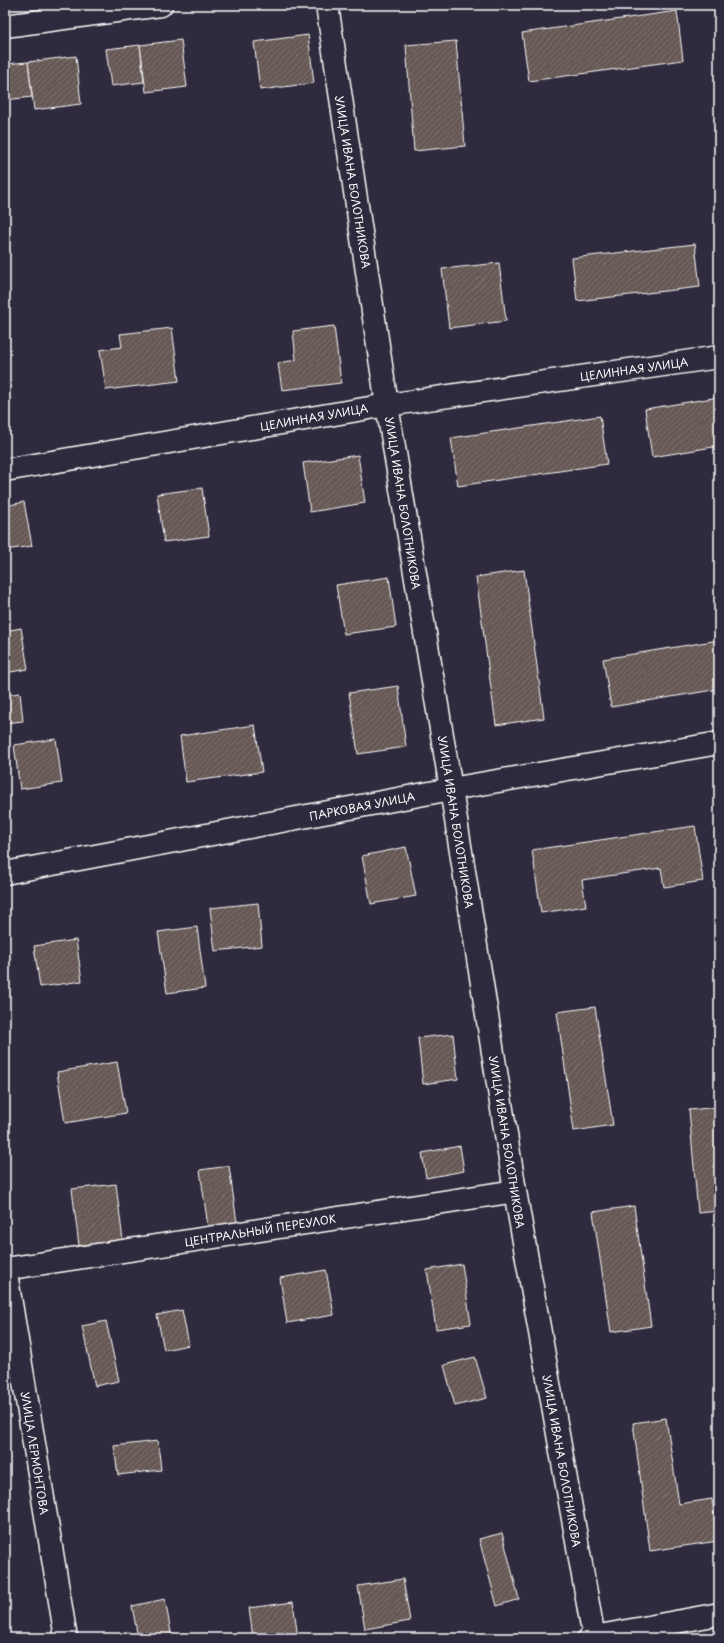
<svg xmlns="http://www.w3.org/2000/svg" width="724" height="1643" font-family="'Playpen Sans',sans-serif">
  <defs>
    <pattern id="building-hatch" width="6" height="6" patternUnits="userSpaceOnUse"><rect width="6" height="6" fill="#665955"/><path d="M-1 1l2-2M0 6l6-6M5 7l2-2" fill="none" stroke="#7d726e"/></pattern>
  </defs>
  <rect width="100%" height="100%" fill="#2f2a3d"/>
  <filter id="ink" filterUnits="userSpaceOnUse"><feTurbulence type="fractalNoise" baseFrequency=".025" numOctaves="2"/><feDisplacementMap in="SourceGraphic" scale="8" xChannelSelector="R" yChannelSelector="G"/><feConvolveMatrix kernelMatrix="1 2 1 2 8 2 1 2 1" color-interpolation-filters="sRGB"/></filter>
  <g filter="url(#ink)">
    <g fill="url(#building-hatch)" stroke="#fff">
      <path d="M677 11 683 60 529 81 522 33Z"/>
      <path d="M308 35 314 83 260 90 254 42Z"/>
      <path d="M181 40 187 87 146 92 140 45Z"/>
      <path d="M456 41 465 146 414 151 406 45Z"/>
      <path d="M140 45 144 82 111 86 106 49Z"/>
      <path d="M76 56 81 104 34 110 28 62Z"/>
      <path d="M28 62 32 97 5 100V64Z"/>
      <path d="M695 244 700 287 577 301 572 258Z"/>
      <path d="M499 263 506 321 449 328 442 269Z"/>
      <path d="M334 326 341 383 282 390 278 363 296 360 293 331Z"/>
      <path d="M172 328 179 381 106 390 100 350 122 347 120 334Z"/>
      <path d="M719 397V446L652 457 645 409Z"/>
      <path d="M600 416 607 464 458 486 451 438Z"/>
      <path d="M358 455 365 503 310 512 303 463Z"/>
      <path d="M202 488 209 536 164 542 157 494Z"/>
      <path d="M24 502 32 546 5 550V506Z"/>
      <path d="M524 570 544 718 496 725 476 577Z"/>
      <path d="M389 577 396 627 344 634 336 585Z"/>
      <path d="M21 628 28 669 5 673V631Z"/>
      <path d="M719 640V689L611 707 603 659Z"/>
      <path d="M398 686 406 747 358 754 349 693Z"/>
      <path d="M20 693 23 721 5 723V695Z"/>
      <path d="M255 725 262 772 186 782 180 736Z"/>
      <path d="M56 739 62 783 20 789 14 745Z"/>
      <path d="M695 826 703 881 664 887 661 868 582 880 586 906 541 913 532 850Z"/>
      <path d="M406 847 416 896 371 904 362 856Z"/>
      <path d="M258 903 262 946 215 951 210 908Z"/>
      <path d="M197 927 205 988 167 993 158 932Z"/>
      <path d="M76 940 82 981 40 987 34 946Z"/>
      <path d="M595 1007 613 1125 574 1131 557 1012Z"/>
      <path d="M453 1034 458 1079 423 1084 418 1038Z"/>
      <path d="M117 1062 126 1113 65 1123 57 1072Z"/>
      <path d="M719 1107V1211L698 1213 689 1110Z"/>
      <path d="M460 1146 464 1171 426 1178 422 1153Z"/>
      <path d="M229 1166 237 1223 208 1227 200 1170Z"/>
      <path d="M116 1184 123 1241 79 1246 72 1189Z"/>
      <path d="M634 1206 651 1326 611 1332 593 1212Z"/>
      <path d="M462 1264 471 1324 436 1329 427 1270Z"/>
      <path d="M326 1270 334 1315 287 1323 280 1278Z"/>
      <path d="M182 1310 189 1345 164 1350 157 1315Z"/>
      <path d="M106 1321 119 1381 95 1386 82 1326Z"/>
      <path d="M475 1357 487 1398 455 1406 444 1365Z"/>
      <path d="M666 1418 679 1504 712 1499 718 1541 650 1551 633 1423Z"/>
      <path d="M158 1441 161 1470 118 1475 114 1446Z"/>
      <path d="M502 1533 519 1599 497 1606 479 1539Z"/>
      <path d="M403 1579 410 1621 365 1629 358 1586Z"/>
      <path d="M165 1599 172 1638H138L132 1606Z"/>
      <path d="M293 1602 298 1638H253L249 1608Z"/>
    </g>
    <g fill="none" stroke-linecap="round" stroke-linejoin="round">
      <g stroke="#fff" stroke-width="25">
        <g id="minor">
          <path d="M327 5 387 405 451 789 515 1191 594 1638"/>
          <path d="M5 26 161 5"/>
          <path d="M5 470 387 405 719 357"/>
          <path d="M5 873 451 789 719 743"/>
          <path d="M5 1267 66 1638"/>
          <path d="M5 1269 515 1191"/>
          <path d="M589 1638 719 1614"/>
        </g>
      </g>
      <use href="#minor" stroke="#2f2a3d" stroke-width="22"/>
    </g>
  </g>
  <g text-anchor="middle" dominant-baseline="central" stroke-width="3.5" stroke-linejoin="round" paint-order="stroke">
    <g font-size="11" fill="#fff" stroke="#2f2a3d">
      <text transform="translate(353 182) rotate(81)">УЛИЦА ИВАНА БОЛОТНИКОВА</text>
      <text transform="translate(634 369) rotate(-8)">ЦЕЛИННАЯ УЛИЦА</text>
      <text transform="translate(314 417) rotate(-10)">ЦЕЛИННАЯ УЛИЦА</text>
      <text transform="translate(403 503) rotate(81)">УЛИЦА ИВАНА БОЛОТНИКОВА</text>
      <text transform="translate(362 806) rotate(-11)">ПАРКОВАЯ УЛИЦА</text>
      <text transform="translate(456 822) rotate(81)">УЛИЦА ИВАНА БОЛОТНИКОВА</text>
      <text transform="translate(507 1142) rotate(81)">УЛИЦА ИВАНА БОЛОТНИКОВА</text>
      <text transform="translate(260 1230) rotate(-9)">ЦЕНТРАЛЬНЫЙ ПЕРЕУЛОК</text>
      <text transform="translate(35 1453) rotate(81)">УЛИЦА ЛЕРМОНТОВА</text>
      <text transform="translate(562 1461) rotate(80)">УЛИЦА ИВАНА БОЛОТНИКОВА</text>
    </g>
  </g>
  <rect width="724" height="1643" fill="none" stroke="#2f2a3d" stroke-width="20"/>
  <rect x="10" y="10" width="704" height="1623" fill="none" stroke="#fff" stroke-width="1.5" filter="url(#ink)"/>
</svg>
